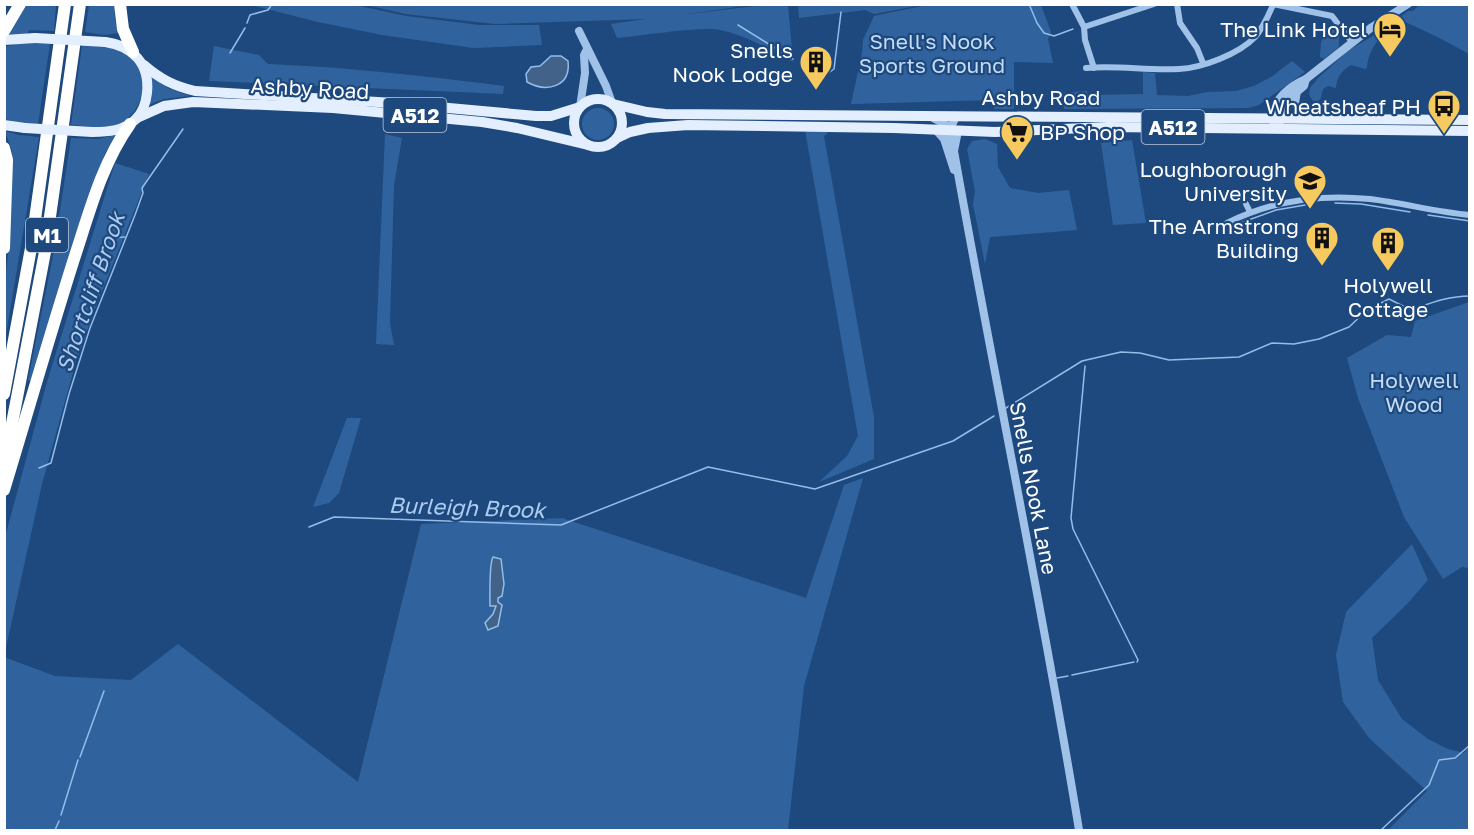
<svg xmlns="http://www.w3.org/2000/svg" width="1474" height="835" font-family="'Golos Text',sans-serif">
  <rect width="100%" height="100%" fill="#1e497e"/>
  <g fill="#30639d">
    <path d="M987 4 1041 5 1051 32 1048 39 1053 63 1014 62V109H994V100L851 104 862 53 863 40 874 16 927 5Z"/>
    <path d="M24 5H56L54 31 29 30 27 34 4 36Z"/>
    <path d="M89 5H114L115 19 118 33 104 35 85 32Z"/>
    <path d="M251 5H355L406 16 479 25H539L542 45 473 48 382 35 318 22Z"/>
    <path d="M366 5H750L681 15 763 5H788L793 62C771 50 737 30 711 29 680 29 648 35 617 38L611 24 645 19 495 24 406 14Z"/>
    <path d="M798 5V4L922 5 874 14 865 10 799 18Z"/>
    <path d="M1419 5H1469V54C1448 42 1426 31 1403 21 1385 29 1368 47 1367 68L1365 69 1351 65C1341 71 1337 77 1336 88L1328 86 1323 89 1321 98 1317 102 1313 101 1309 95 1310 88 1318 78 1349 50 1385 29 1408 11H1413Z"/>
    <path d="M1329 27H1332L1339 35V47L1324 59 1320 57 1321 42Z"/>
    <path d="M23 42 50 44 38 124 18 123 5 119 4 47Z"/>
    <path d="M82 46C98 47 112 46 126 54 156 72 143 119 112 127 99 130 84 126 71 125Z"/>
    <path d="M214 46 259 55 268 64C347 67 425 76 504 86L503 94 209 81Z"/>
    <path d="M1292 61 1305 72 1259 105 1248 108 1064 109 1060 93 1087 91 1088 95 1143 94V72L1155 73 1157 95 1188 96 1207 92 1236 91 1254 86 1271 77Z"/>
    <path d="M151 77 168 88 190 96 164 99 148 105Z"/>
    <circle cx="598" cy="124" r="16"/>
    <path d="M805 130H825L828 133 824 136 874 417V459L819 482 847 456 858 436Z"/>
    <path d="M5 131 19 135 39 137 4 347V300L11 216 12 162V151Z"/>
    <path d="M385 134 402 138 394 185 390 323 394 345 376 344Z"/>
    <path d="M116 135 105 153 31 381 28 380 53 256 71 138 98 139Z"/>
    <path d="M985 139 997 144 998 167 1010 188 1038 193 1069 190 1077 230 990 237 985 264 973 204 975 191 967 149 972 141Z"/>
    <path d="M1132 140 1146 223 1113 225 1101 143Z"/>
    <path d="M115 163 149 174 94 311 75 365 42 484 5 652V537L47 382Z"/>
    <path d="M1469 302V568L1462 567 1443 579 1404 517 1358 398 1347 358 1387 335 1411 337 1415 321Z"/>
    <path d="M347 418H361L339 493 329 503 313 507Z"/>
    <path d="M863 478 804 686 788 830H5L4 657 55 676 131 680 178 644 358 782 421 524 562 518 806 598 844 485Z"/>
    <path d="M1412 544 1428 580 1407 604 1372 638 1378 680 1402 719 1428 739 1448 749 1464 753 1469 747V830H1388L1427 791 1369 738 1343 702 1336 655 1346 612Z"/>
  </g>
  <g fill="#426289" stroke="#94bdea" stroke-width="1.5">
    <path d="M551 56H561L568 61C571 87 547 93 527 82L526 74 531 67 540 66Z"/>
    <path d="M493 557 501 559 504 584 502 596 498 598V602L502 605 498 626 488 630 485 623 493 614 496 606H490C490 596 489 564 493 557Z"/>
  </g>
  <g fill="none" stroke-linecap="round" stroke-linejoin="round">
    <g stroke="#94bdea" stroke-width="1.5">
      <path d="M1029 4 1037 23 1044 33 1054 36 1073 29"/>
      <path d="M247 23 250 15 268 10 272 4"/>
      <path d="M738 25 793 59"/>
      <path d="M230 53 245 28"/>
      <path d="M803 61 819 75 824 76 834 69 841 12"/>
      <path d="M1335 203 1361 204 1410 212"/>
      <path d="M1428 215 1470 221"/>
      <path d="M1243 222 1276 210 1311 204"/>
      <path d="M111 238 125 237"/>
      <path d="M1085 366 1071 518 1073 529 1138 660 1137 662"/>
      <path d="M1006 408 1082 361 1121 352 1140 353 1169 360 1239 357 1272 343 1294 344 1319 339 1349 327 1367 310 1389 299 1411 310C1431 303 1448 296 1470 296"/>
      <path d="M39 468 51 463 69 394 90 328 135 215 143 193 142 188 183 129"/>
      <path d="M309 527 334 517 561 525 708 467 815 489 953 441 994 416"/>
      <path d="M1072 675 1134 662"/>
      <path d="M1057 678 1068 676"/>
      <path d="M80 757 104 691"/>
      <path d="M61 815 78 760"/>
      <path d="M55 830 59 821"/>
      <path d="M1381 830 1429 785 1439 760 1455 758 1470 745"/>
    </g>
    <g stroke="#a1c2e8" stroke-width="6">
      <path d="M1072 4 1084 27 1085 40 1094 68"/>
      <path d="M1177 4 1180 23 1197 48 1203 63"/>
      <path d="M1273 4 1332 16 1352 42"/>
      <path d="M1084 27 1154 4"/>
      <path d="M1086 68C1118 65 1148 71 1179 69 1202 68 1239 54 1255 37 1263 28 1268 16 1273 5"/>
      <path d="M1246 204 1250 212"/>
      <path d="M1227 223C1271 201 1321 194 1370 199 1403 203 1436 212 1470 215"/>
    </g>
    <g stroke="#a1c2e8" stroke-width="8">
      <path d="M579 31 606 86 612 103"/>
      <path d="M1297 91 1295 103 1299 112 1307 118"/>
      <path d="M580 107 585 73 584 55 587 49"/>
      <path d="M957 116C949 127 948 139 954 151 994 378 1042 603 1079 830"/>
      <path d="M933 118 958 131 954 151"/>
      <path d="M1280 122 1285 102 1304 86 1306 79"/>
      <path d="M1274 124 1271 117C1275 99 1289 86 1306 79L1372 27 1408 4"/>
      <path d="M935 129 944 139 954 170"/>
    </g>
    <g stroke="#e3eefe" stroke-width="10">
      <path d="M4 40 35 38"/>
      <path d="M144 65C160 79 174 86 195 91L394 103 536 116H551L580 107"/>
      <circle cx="598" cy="123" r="24"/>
      <path d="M613 104 647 112 665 114 1470 120"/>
      <path d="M137 118 164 106 193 102 333 108 482 122 517 128 588 145"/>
      <path d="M4 125 25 128"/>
      <path d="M92 132C108 132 124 131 136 119 143 112 146 102 147 93 150 64 133 46 105 42"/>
      <path d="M617 138 630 132 648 128 688 125 894 128 995 132 1108 127 1470 131"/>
    </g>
    <g stroke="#fff" stroke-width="12">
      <path d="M120 4 123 29 133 52"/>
      <path d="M4 31 20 4"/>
      <path d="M4 148 7 160 4 248"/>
      <path d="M4 394 31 248 65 4"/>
      <path d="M4 465 45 252 80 4"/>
      <path d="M4 490C27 414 49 338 73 262 89 214 101 165 130 124"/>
    </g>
    <g stroke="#e3eefe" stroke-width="10">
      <path d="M35 38 105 42"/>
      <path d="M25 128 92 132"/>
    </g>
  </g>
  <defs>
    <g id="hotel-pin" transform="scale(1.725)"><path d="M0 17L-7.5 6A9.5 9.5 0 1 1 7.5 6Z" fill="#f7ca5f" stroke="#1e497e"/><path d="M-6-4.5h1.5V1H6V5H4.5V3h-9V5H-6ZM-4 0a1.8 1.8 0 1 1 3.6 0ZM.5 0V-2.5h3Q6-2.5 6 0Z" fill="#111"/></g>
    <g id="building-pin" transform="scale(1.725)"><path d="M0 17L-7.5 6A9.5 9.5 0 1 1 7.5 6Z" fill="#f7ca5f" stroke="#1e497e"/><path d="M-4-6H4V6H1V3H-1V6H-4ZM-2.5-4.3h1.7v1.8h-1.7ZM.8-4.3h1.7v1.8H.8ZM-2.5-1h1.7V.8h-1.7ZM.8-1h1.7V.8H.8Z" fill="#111"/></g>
    <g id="bus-pin" transform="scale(1.725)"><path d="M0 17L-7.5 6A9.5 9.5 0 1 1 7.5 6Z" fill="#f7ca5f" stroke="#1e497e"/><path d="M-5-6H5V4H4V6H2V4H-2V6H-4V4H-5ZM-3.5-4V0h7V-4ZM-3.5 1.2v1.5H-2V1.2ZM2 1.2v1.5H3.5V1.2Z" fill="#111"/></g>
    <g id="supermarket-pin" transform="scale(1.725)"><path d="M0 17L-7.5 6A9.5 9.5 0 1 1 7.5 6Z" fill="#f7ca5f" stroke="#1e497e"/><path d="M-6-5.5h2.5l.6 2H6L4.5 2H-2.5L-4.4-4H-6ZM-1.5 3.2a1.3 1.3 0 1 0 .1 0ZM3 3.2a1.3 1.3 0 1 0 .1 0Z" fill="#111"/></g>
    <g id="university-pin" transform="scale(1.725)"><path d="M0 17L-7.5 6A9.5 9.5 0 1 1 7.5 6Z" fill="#f7ca5f" stroke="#1e497e"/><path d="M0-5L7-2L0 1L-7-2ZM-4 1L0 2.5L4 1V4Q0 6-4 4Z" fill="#111"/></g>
  </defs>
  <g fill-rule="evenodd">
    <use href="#hotel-pin" x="1390" y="29"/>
    <use href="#building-pin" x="816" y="62"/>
    <use href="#bus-pin" x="1444" y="106"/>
    <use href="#supermarket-pin" x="1017" y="132"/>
    <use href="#university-pin" x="1310" y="181"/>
    <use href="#building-pin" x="1322" y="238"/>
    <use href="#building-pin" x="1388" y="243"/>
  </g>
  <g text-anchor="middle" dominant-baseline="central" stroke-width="4.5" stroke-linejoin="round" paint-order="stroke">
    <g fill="#1e497e" stroke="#bcc8d8" stroke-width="1.5">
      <rect x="383.5" y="98" width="63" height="34" rx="4.5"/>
      <rect x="1141.5" y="110" width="63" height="34" rx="4.5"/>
      <rect x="26" y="218" width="42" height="34" rx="4.5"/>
    </g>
    <g font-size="20" font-weight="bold" fill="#fff">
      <text x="415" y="115">A512</text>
      <text x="1173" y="127">A512</text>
      <text x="47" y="235">M1</text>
    </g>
    <g font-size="21" fill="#fff" stroke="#1e497e" text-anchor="end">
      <text x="1367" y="29">The Link Hotel</text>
      <text x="793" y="50">Snells<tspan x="793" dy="24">Nook Lodge</tspan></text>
      <text x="1421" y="106">Wheatsheaf PH</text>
      <text x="1040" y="132" text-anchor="start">BP Shop</text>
      <text x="1287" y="169">Loughborough<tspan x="1287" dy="24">University</tspan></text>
      <text x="1299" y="226">The Armstrong<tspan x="1299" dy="24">Building</tspan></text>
      <text x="1388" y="285" text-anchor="middle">Holywell<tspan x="1388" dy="24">Cottage</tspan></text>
    </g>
    <g font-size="21" fill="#c5dcf6" stroke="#1e497e">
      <text x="932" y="41">Snell's Nook<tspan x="932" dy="24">Sports Ground</tspan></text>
      <text x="1414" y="380">Holywell<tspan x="1414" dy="24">Wood</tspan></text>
    </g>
    <g font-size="21" fill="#fff" stroke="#1e497e">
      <text transform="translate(310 88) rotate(3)">Ashby Road</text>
      <text x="1041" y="97">Ashby Road</text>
      <text transform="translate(1034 488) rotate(79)">Snells Nook Lane</text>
    </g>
    <g font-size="22" font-style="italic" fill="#acccf0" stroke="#1e497e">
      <text transform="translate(90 292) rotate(-71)">Shortcliff Brook</text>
      <text transform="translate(467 507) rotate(2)">Burleigh Brook</text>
    </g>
  </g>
  <rect width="1474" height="835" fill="none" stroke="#ffffff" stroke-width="12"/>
</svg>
